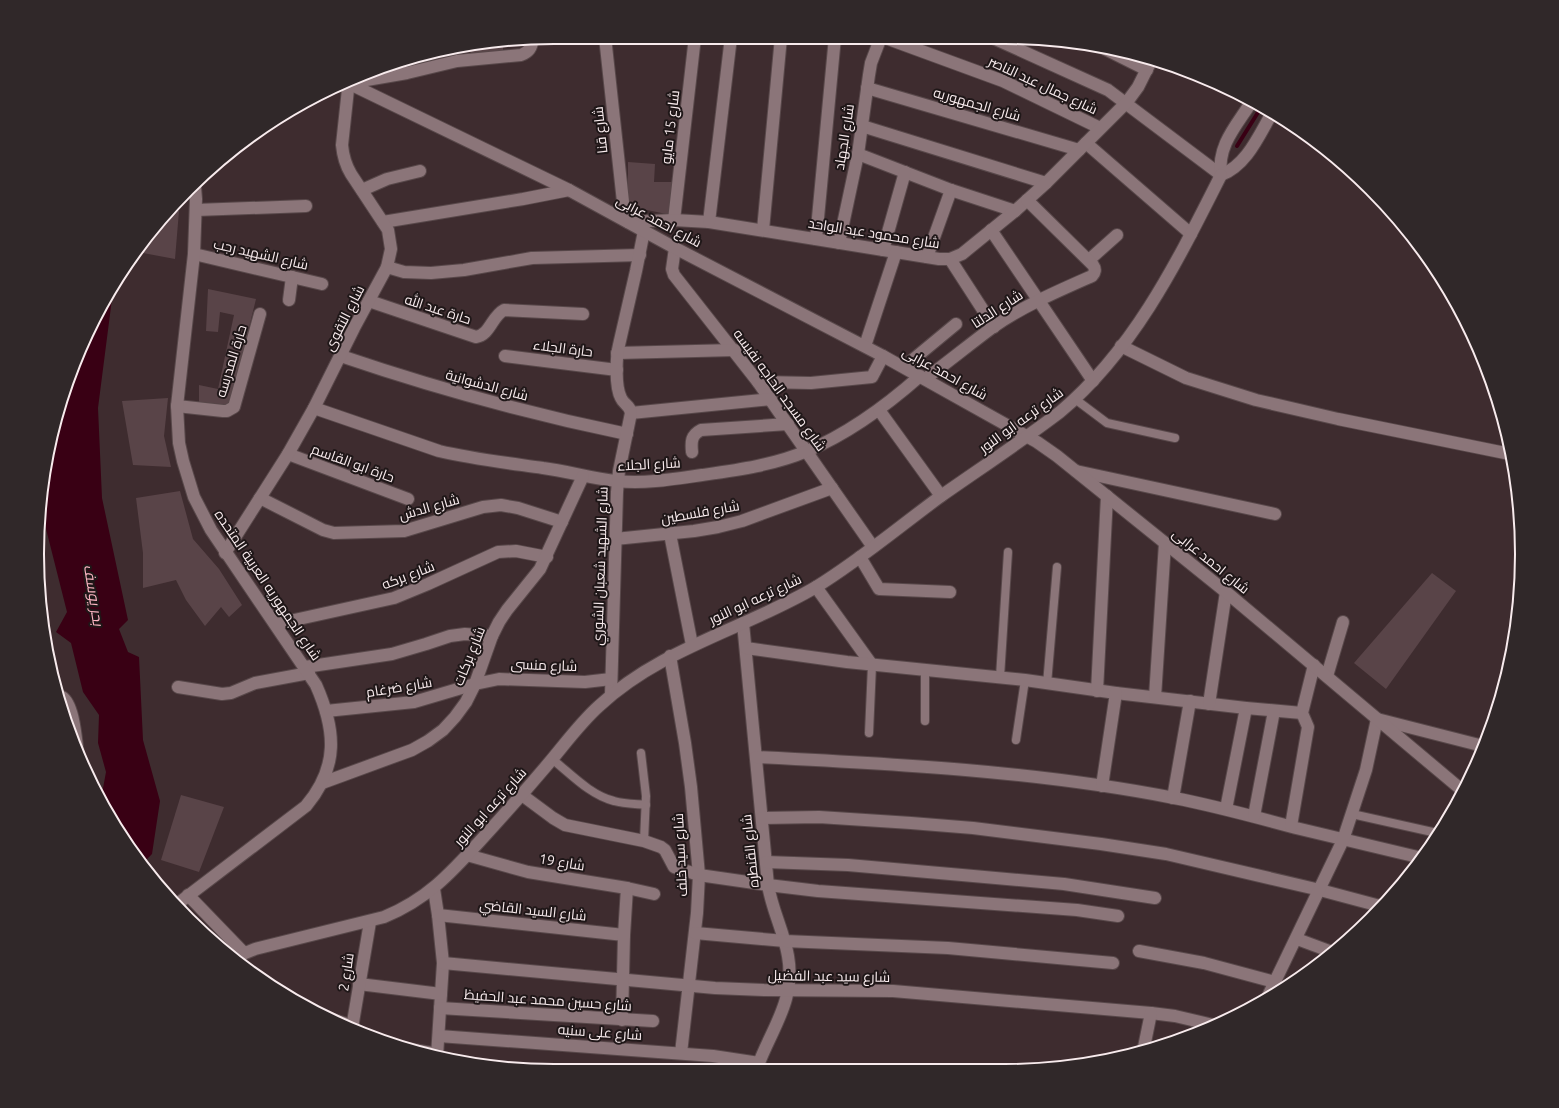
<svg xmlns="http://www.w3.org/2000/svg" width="1559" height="1108" font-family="Ubuntu,Cairo,sans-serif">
  <rect width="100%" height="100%" fill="#3e2c2f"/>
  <path fill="#390014" d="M113 291 98 408 102 498 128 620 119 629 128 652 139 657 143 740 160 801 152 854 142 864 124 841 101 799 106 772 98 743 99 715 83 692 71 643 56 632 67 612 43 517 41 486 55 420 90 326Z"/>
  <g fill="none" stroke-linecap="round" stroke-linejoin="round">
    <path stroke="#390014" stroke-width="4" d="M1237 146 1262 106"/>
  </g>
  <g fill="#594448">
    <path d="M503 44V52L471 56 470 48Z"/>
    <path d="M628 162 655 164 654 182H674L671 215 628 206Z"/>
    <path d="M169 210 179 211 175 259 143 253V246Z"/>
    <path d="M208 289 256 299 230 405 199 402V385L218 389 234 315 220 312 218 332 206 331Z"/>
    <path d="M168 398 164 436 171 467 133 465 122 401Z"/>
    <path d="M180 491 193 539 219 569 242 605 229 617 221 607 205 626 186 600 176 580 143 588V553L136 498Z"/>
    <path d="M1432 573 1456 591 1386 689 1354 663Z"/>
    <path d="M181 795 224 807 199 872 161 860Z"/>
  </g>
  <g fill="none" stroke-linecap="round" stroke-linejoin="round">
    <g stroke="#58484a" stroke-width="10">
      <g id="lane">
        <path d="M1075 399 1107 423 1175 438"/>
        <path d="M1000 677 1008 552"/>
        <path d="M1047 684 1057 567"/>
        <path d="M925 721V671"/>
        <path d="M869 733 872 665"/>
        <path d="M1016 740 1025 680"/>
        <path d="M641 753 646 796 644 841"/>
        <path d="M552 759C571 774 590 795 614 801 624 804 636 804 646 805"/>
        <path d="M1352 814 1437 833"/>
      </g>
    </g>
    <g stroke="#58484a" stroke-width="14">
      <g id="street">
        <path d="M605 37 625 220"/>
        <path d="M883 37 1003 81 1100 128"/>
        <path d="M991 37 1108 90 1221 175"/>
        <path d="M1099 46 1147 70"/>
        <path d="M349 83 407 73 457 61 521 55C529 52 532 48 532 40"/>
        <path d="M867 88 1079 150"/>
        <path d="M862 126 1046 183"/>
        <path d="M1086 143 1191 234"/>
        <path d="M858 154 951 190 1015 211"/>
        <path d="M1221 175C1217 145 1237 125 1252 101"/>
        <path d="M1221 175C1247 165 1259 135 1272 113"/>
        <path d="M362 190 387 179 420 171"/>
        <path d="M196 210 306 206"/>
        <path d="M674 220 695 37"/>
        <path d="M383 222 523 199 569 190"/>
        <path d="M628 222 674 220 709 222 939 259H950L962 254 1015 211 1046 183 1127 102 1138 87 1151 61"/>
        <path d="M709 222 731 37"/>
        <path d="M763 230 781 37"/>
        <path d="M991 230 1093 381"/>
        <path d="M816 239 835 37"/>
        <path d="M839 243 858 154 869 75 871 63 881 37"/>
        <path d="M675 248 672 269 674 275 758 382 873 547"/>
        <path d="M883 250 905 172"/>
        <path d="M194 254 322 284"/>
        <path d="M927 257 951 190"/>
        <path d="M950 259 994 327"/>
        <path d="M1089 260 1117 235"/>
        <path d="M387 267 404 272 431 273 464 270 532 258 640 255"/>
        <path d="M289 300 292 277"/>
        <path d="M369 301 476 337C490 335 492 316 504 310L583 314"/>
        <path d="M865 346 896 252"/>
        <path d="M1121 346 1186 378 1256 400 1338 419 1510 454"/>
        <path d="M617 353 735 350"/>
        <path d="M341 356C435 388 530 414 627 434"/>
        <path d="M505 356 617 370"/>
        <path d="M904 367 956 324"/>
        <path d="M925 379C948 362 970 344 993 327 1023 306 1058 291 1092 276 1095 273 1096 269 1093 265L1027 200"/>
        <path d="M758 382 811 383 872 377 883 356"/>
        <path d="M177 406 223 411H227L234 407 260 314"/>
        <path d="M314 408 439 451C473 459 508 463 543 468 568 471 592 479 617 481 645 484 674 479 702 475 737 470 774 465 807 451 850 433 886 406 920 376"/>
        <path d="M879 410 941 496"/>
        <path d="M631 413 771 399"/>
        <path d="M692 452C691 442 691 435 701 430L788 424"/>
        <path d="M288 454 408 499"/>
        <path d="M1076 471 1275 514"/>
        <path d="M260 498 323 530 334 533 404 531 483 507 501 505 518 508 562 522"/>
        <path d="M670 534 692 645"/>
        <path d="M615 539 694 531 718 527 742 521 832 488"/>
        <path d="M225 553 288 454 314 408 354 328 387 267 391 249 388 230 351 174C345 164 343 156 342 145L349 80"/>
        <path d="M860 557 879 589 950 592"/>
        <path d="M816 587 872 665"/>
        <path d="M743 623 768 885C772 910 784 932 788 956 796 1001 771 1029 757 1068"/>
        <path d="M276 624 394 598 428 584 498 552 516 551 547 557"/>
        <path d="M746 648 847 662 1025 680 1116 693 1246 708 1302 713"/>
        <path d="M670 656 685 743 691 787 699 875 697 913 681 1053"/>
        <path d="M305 667 392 654 426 644 450 636 465 634 492 636"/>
        <path d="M1327 676 1343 622"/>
        <path d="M178 687 222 694 231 693 255 683 309 673"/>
        <path d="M1097 691 1107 496"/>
        <path d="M611 695 617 492 619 471 631 413C630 405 624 405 621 398 615 387 616 357 619 345L636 271 644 231"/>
        <path d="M62 697C74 704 76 741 78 755"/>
        <path d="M1155 697 1165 543"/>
        <path d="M1209 704 1226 592"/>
        <path d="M326 711 414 702 475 684 499 679 585 682 611 679"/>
        <path d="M756 757C896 764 1036 771 1174 798 1216 806 1256 817 1296 828 1338 838 1380 848 1422 858"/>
        <path d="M322 783 412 750 428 741 443 730 455 717 466 702 475 684 492 636 499 622 507 610 540 569 583 476"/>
        <path d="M1102 786 1116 693"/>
        <path d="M522 795 553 818 565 825 644 841 661 847 665 850 674 867 699 875 768 885 818 891 1077 910 1118 916"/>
        <path d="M1173 798 1190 701"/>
        <path d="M1226 809 1246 708"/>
        <path d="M1254 816 1274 711"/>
        <path d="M762 818 819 817 911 823 973 828 1101 844 1166 854 1320 890 1380 906"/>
        <path d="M1291 826 1308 727 1302 713 1314 665"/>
        <path d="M467 855 528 872 627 888 654 894"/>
        <path d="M766 862 848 865 962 875 1064 884 1155 898"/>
        <path d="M434 889 438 915 443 963 437 1056"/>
        <path d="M188 895 244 953"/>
        <path d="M438 915 624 935"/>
        <path d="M695 933 785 941 948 948 1113 963"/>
        <path d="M1297 939 1332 952"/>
        <path d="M1139 951 1204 963 1275 982"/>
        <path d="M443 963 715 988 764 990 893 991 1151 1013 1175 1016 1213 1025"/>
        <path d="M359 984 441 994"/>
        <path d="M1269 994 1343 840 1366 770 1377 719 1483 746"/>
        <path d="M440 1008 653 1021"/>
        <path d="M324 1017 353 1026"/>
        <path d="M622 1020 624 935 627 888"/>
        <path d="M352 1028 370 922"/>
        <path d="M439 1036 713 1056 759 1063"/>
        <path d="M408 1049 437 1054"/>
        <path d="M1143 1052 1151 1013"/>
      </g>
    </g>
    <g stroke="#58484a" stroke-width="14">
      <g id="secondary">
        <path d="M346 82 569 190 675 248 883 356 1037 442 1057 456 1226 592 1463 791"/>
        <path d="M176 905 306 806C339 767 336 730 316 685L211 530 194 497 183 461 179 443 177 406 194 254 196 199 195 187"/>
        <path d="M233 958 255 949 384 917C426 900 450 874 480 841 503 816 526 790 548 764 565 744 580 723 599 706 661 648 745 629 816 587 860 560 900 526 941 496 981 468 1022 441 1060 412 1135 349 1178 260 1221 175"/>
      </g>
    </g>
    <use href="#lane" stroke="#8b7579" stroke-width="8"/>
    <use href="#street" stroke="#8b7579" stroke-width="12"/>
    <use href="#secondary" stroke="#8b7579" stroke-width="12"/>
  </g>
  <g text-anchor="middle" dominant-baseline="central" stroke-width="4" stroke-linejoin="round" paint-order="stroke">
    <g font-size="14" fill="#f8ebed" stroke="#1f1718">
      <text transform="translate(1043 85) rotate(25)">شارع جمال عبد الناصر</text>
      <text transform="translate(977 104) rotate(16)">شارع الجمهوريه</text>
      <text transform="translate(670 127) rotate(-83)">شارع 15 مايو</text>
      <text transform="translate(600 130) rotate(-96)">شارع قنا</text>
      <text transform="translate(844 137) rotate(-81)">شارع الجهاد</text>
      <text transform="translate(659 221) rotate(28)">شارع احمد عرابى</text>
      <text transform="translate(874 233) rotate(9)">شارع محمود عبد الواحد</text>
      <text transform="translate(261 254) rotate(13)">شارع الشهيد رجب</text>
      <text transform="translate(438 309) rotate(18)">حارة عبد الله</text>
      <text transform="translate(997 309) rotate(-33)">شارع الدلتا</text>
      <text transform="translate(344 318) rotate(-63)">شارع التقوى</text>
      <text transform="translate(563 348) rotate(7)">حارة الجلاء</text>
      <text transform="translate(231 361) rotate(-73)">حارة المدرسه</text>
      <text transform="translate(945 373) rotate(29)">شارع احمد عرابى</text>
      <text transform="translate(487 385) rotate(15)">شارع الدشوانية</text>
      <text transform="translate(780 390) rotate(54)">شارع مسجد الحاجه نفيسه</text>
      <text transform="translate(1021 420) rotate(-36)">شارع ترعه ابو النور</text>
      <text transform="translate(353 463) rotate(20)">حارة ابو القاسم</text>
      <text transform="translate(649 464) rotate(-3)">شارع الجلاء</text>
      <text transform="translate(429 507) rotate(-16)">شارع الدش</text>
      <text transform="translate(700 512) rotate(-10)">شارع فلسطين</text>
      <text transform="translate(1211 561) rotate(39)">شارع احمد عرابى</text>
      <text transform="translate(600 566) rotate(-88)">شارع الشهيد شعبان الشوري</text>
      <text transform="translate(408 575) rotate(-21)">شارع بركه</text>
      <text transform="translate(268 585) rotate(56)">شارع الجمهوريه العربية المتحده</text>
      <text transform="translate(755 599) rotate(-25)">شارع ترعه ابو النور</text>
      <text transform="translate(469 656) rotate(-68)">شارع بركات</text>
      <text transform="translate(544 665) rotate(2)">شارع منسى</text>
      <text transform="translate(399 687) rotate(-9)">شارع ضرغام</text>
      <text transform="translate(490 807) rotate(-48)">شارع ترعه ابو النور</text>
      <text transform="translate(750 851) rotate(-96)">شارع القنطره</text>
      <text transform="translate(680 855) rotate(-93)">شارع سيد خلف</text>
      <text transform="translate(562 862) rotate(9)">شارع 19</text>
      <text transform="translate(533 910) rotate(6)">شارع السيد القاضي</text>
      <text transform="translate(346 972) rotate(-81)">شارع 2</text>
      <text transform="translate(829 976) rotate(1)">شارع سيد عبد الفضيل</text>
      <text transform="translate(548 1000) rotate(4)">شارع حسين محمد عبد الحفيظ</text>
      <text transform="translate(600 1032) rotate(4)">شارع على سنيه</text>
    </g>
    <g font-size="15" font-style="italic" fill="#feb6c4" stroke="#1f1718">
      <text transform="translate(94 595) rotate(81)">بحر يوسف</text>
    </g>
  </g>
  <path d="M0 0H1559V1108H0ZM554 44H1005A510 510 0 0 1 1515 554V554A510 510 0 0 1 1005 1064H554A510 510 0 0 1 44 554V554A510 510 0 0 1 554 44Z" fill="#302829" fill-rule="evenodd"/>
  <path fill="none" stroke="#f8ebed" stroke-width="2" d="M554 44H1005A510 510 0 0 1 1515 554V554A510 510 0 0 1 1005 1064H554A510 510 0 0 1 44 554V554A510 510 0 0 1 554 44Z"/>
</svg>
